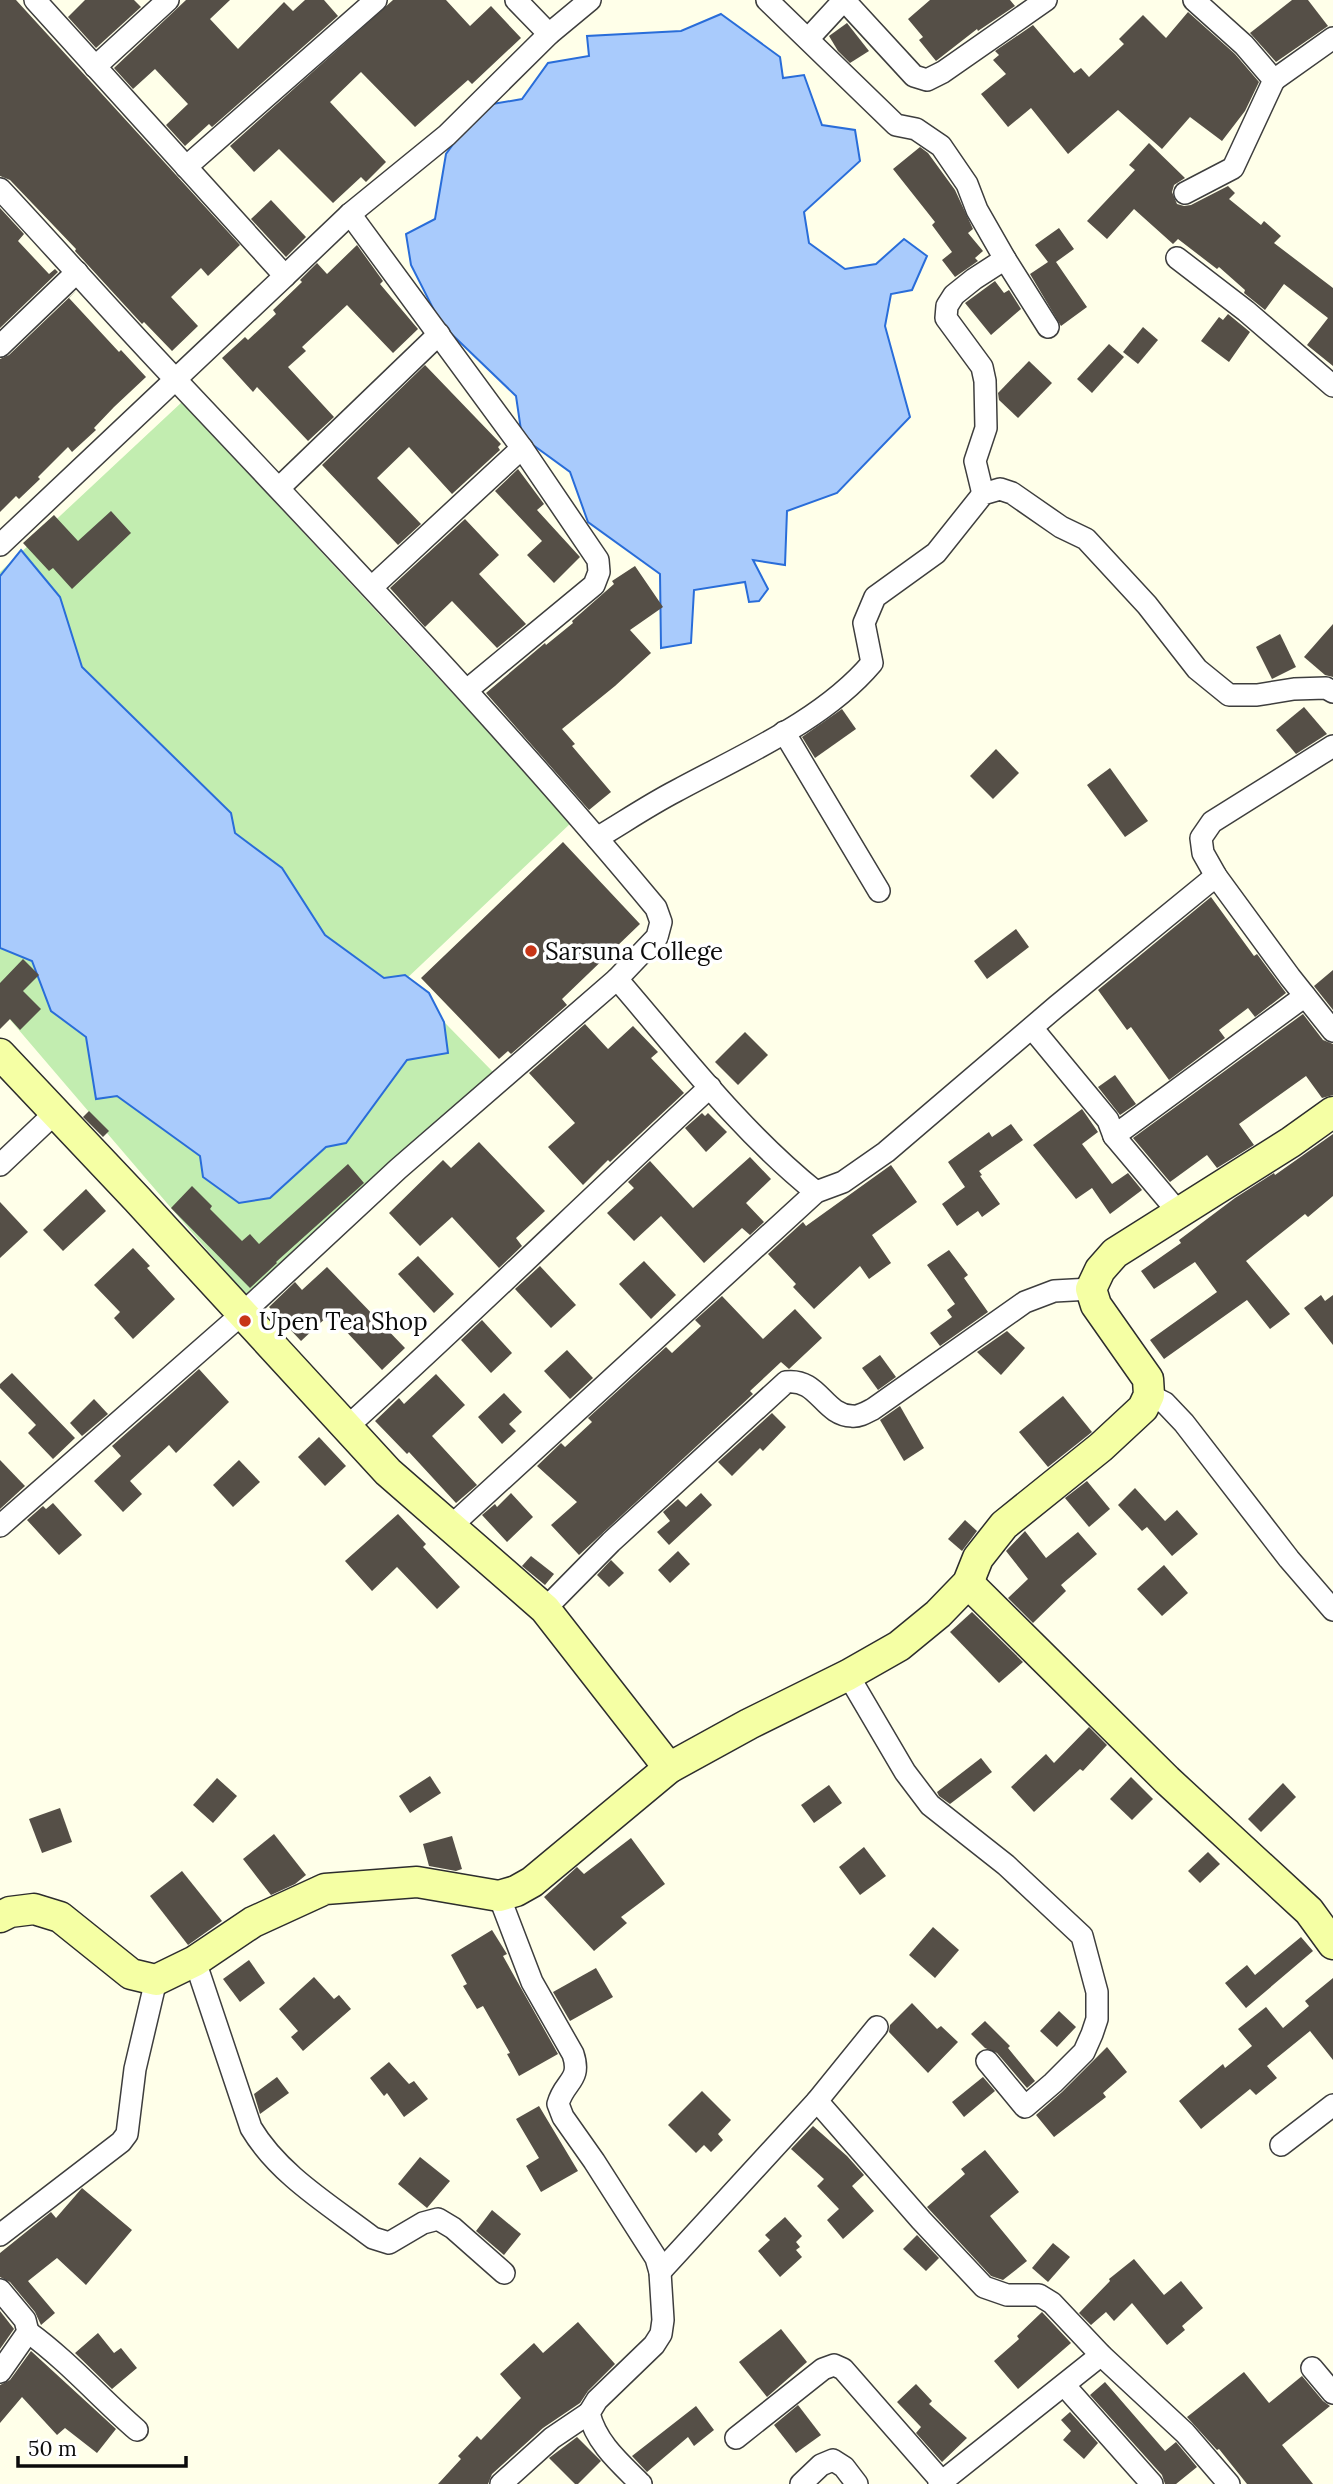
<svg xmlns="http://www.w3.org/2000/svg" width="1333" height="2484" font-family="Lora,serif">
  <rect width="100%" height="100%" fill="#ffffe9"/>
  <path fill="#c2edb0" d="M182 402 572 822 404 981 494 1073 249 1299 0 1008V572Z"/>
  <g fill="#a9cbfc" stroke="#296dd9" stroke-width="2">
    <path d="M721 14 780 57 783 78 804 75 822 125 855 130 860 161 804 212 809 243 845 269 876 264 904 239 927 256 912 290 891 294 885 326 910 417 837 493 787 511 785 565 753 560 768 589 759 601 749 602 745 582 694 590 691 643 661 648 660 574 588 522 570 472 522 437 516 396 441 324 411 265 406 234 435 219 446 154 481 106 522 99 548 63 589 56 587 36 681 31Z"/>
    <path d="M21 550 60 597 82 667 231 813 235 833 282 868 325 935 384 978 405 975 429 993 444 1022 448 1053 407 1060 346 1143 326 1147 270 1198 239 1203 203 1177 200 1156 117 1096 96 1099 86 1037 51 1011 32 961 0 948V576Z"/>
  </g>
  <g fill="#554f47">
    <path d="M0 0H16L240 245 208 276 201 268 171 297 198 326 172 351 144 322 142 324 75 251 76 249 10 180 0 176Z"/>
    <path d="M85 0H134L141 7 96 48 68 17Z"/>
    <path d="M186 0H230L210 19 238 49 284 2 293 11 305 0H324L338 16 212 127 209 124 185 146 166 125 188 104 155 69 133 89 114 68Z"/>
    <path d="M393 0H446L470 26 491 6 521 38 472 84 468 80 415 127 361 72 330 102 386 162 366 182 361 177 333 203 279 149 254 172 230 146Z"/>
    <path d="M930 0H1010L1015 6 978 31 977 29 936 61 919 40 923 37 908 19Z"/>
    <path d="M1292 0H1308L1328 26 1276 62 1250 33Z"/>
    <path d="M1188 12 1235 54 1259 82 1245 111 1222 141 1190 117 1162 149 1118 110 1068 154 1031 108 1008 127 981 94 1006 74 993 60 999 55 995 51 1033 25 1074 73 1081 68 1089 77 1124 44 1119 39 1143 15 1166 38Z"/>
    <path d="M847 23 869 51 850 63 838 51 829 36Z"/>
    <path d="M1149 143 1185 178 1174 185 1172 192 1177 204 1184 206 1191 205 1228 186 1235 193 1229 199 1261 225 1264 221 1281 236 1274 243 1333 288V366L1307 345 1328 318 1284 284 1265 310 1244 293 1245 290 1219 267 1217 269 1178 239 1173 244 1134 209 1107 239 1087 221 1135 170 1129 165Z"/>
    <path d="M920 147 928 153 955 190 973 229 968 233 983 251 975 258 978 261 955 277 942 260 952 252 932 225 935 222 893 169Z"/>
    <path d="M271 200 306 237 286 257 251 219Z"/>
    <path d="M0 208 24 234 18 241 49 274 55 269 58 272 0 328Z"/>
    <path d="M1059 228 1074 249 1056 262 1087 307 1061 326 1030 274 1048 262 1035 245Z"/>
    <path d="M357 245 383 281 380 284 418 329 393 353 347 305 302 347 306 351 288 367 334 417 308 441 257 387 253 392 222 358 245 337 248 340 276 314 273 310 302 282 300 280 317 263 327 274Z"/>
    <path d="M995 281 1004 293 1009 290 1021 309 991 335 965 303Z"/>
    <path d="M76 291 69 298 119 352 121 350 146 377 114 407 94 428 96 430 72 452 68 447 38 477 40 479 19 499 16 496 0 512V359L9 355Z"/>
    <path d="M1228 314 1250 332 1229 362 1201 341 1219 317 1223 320Z"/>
    <path d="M1143 327 1158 340 1138 364 1123 352Z"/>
    <path d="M1109 344 1124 357 1092 393 1077 379Z"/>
    <path d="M1029 361 1052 383 1018 418 999 400 998 393Z"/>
    <path d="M425 365 501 444 498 447 500 450 452 494 409 447 377 478 421 524 398 545 322 465Z"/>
    <path d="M518 469 544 504 537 510 580 557 554 583 527 555 542 541 495 491Z"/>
    <path d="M111 511 131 533 72 589 53 568 49 571 23 543 54 515 78 541Z"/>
    <path d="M465 519 499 555 479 574 526 624 497 648 452 601 425 627 390 588Z"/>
    <path d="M635 566 663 607 630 630 651 653 615 686 562 729 575 744 572 746 611 792 589 810 486 693 545 643 546 645 573 623 572 621 614 584 612 581Z"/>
    <path d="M1333 624V677L1325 675 1304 657Z"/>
    <path d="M1280 634 1296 667 1272 679 1256 647Z"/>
    <path d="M1304 707 1327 734 1296 754 1276 730Z"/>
    <path d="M842 709 856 729 815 758 802 737Z"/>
    <path d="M996 749 1019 773 993 799 970 776Z"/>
    <path d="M1110 768 1148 821 1125 837 1087 785Z"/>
    <path d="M563 842 640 924 562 999 567 1005 511 1054 508 1051 499 1059 421 978Z"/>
    <path d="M1211 897 1254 956 1257 954 1286 993 1255 1017 1248 1008 1219 1030 1225 1038 1169 1080 1131 1027 1127 1030 1098 990Z"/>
    <path d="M1016 929 1029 947 987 979 974 961Z"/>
    <path d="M23 959 39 975 23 991 41 1009 20 1030 10 1019 0 1029V983Z"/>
    <path d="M1333 970V1010L1314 986Z"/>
    <path d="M1303 1014 1323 1040 1333 1044V1095L1322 1098 1306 1076 1239 1124 1254 1145 1217 1168 1207 1155 1170 1182 1133 1138Z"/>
    <path d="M585 1024 608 1049 633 1026 658 1052 651 1058 684 1093 610 1162 608 1160 583 1185 548 1147 575 1123 529 1073Z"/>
    <path d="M745 1032 768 1055 738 1085 715 1062Z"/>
    <path d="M1115 1075 1136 1104 1120 1115 1098 1087Z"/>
    <path d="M1082 1109 1098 1132 1082 1144 1112 1184 1128 1173 1142 1190 1110 1214 1092 1188 1076 1199 1033 1145Z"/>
    <path d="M89 1111 109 1131 103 1137 83 1117Z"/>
    <path d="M702 1113 705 1116 708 1113 727 1132 706 1152 685 1128Z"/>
    <path d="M1011 1124 1023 1140 979 1171 982 1175 980 1176 1000 1204 982 1217 978 1211 957 1226 942 1204 965 1187 948 1162 989 1132 992 1137Z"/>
    <path d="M1333 1134V1196L1308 1217 1305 1214 1246 1261 1290 1314 1270 1329 1247 1300 1164 1359 1150 1340 1217 1292 1195 1262 1154 1289 1141 1271 1181 1243 1179 1240 1235 1198 1274 1173 1275 1175Z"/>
    <path d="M479 1142 545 1211 516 1238 522 1246 499 1268 452 1217 420 1246 389 1213 443 1160 451 1168Z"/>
    <path d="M750 1157 771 1179 746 1203 764 1222 750 1235 742 1228 704 1263 661 1216 634 1241 607 1213 634 1188 628 1182 650 1161 693 1208Z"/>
    <path d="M348 1164 364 1183 276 1262 277 1263 250 1288 171 1208 192 1186 212 1206 210 1209 242 1241 250 1234 259 1244Z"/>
    <path d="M891 1165 917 1202 872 1235 891 1263 869 1279 860 1266 814 1309 793 1287 796 1284 768 1254 803 1222 806 1226Z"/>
    <path d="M86 1189 106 1211 63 1251 43 1230Z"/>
    <path d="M0 1202 28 1232 0 1258Z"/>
    <path d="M133 1248 150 1266 147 1268 175 1299 133 1339 114 1318 120 1312 94 1285Z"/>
    <path d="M949 1250 968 1275 964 1278 988 1312 940 1346 930 1333 952 1317 947 1310 955 1304 927 1265Z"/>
    <path d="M418 1256 454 1294 434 1313 398 1274Z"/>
    <path d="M644 1261 676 1295 651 1319 619 1284Z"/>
    <path d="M540 1266 576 1305 551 1328 515 1289Z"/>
    <path d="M327 1267 405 1348 382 1370 330 1314 301 1341 269 1307 295 1282 302 1290Z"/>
    <path d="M1321 1295 1325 1301 1333 1295V1345L1304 1308Z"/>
    <path d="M722 1296 763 1339 795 1309 822 1338 789 1369 781 1362 750 1391 753 1394 579 1555 551 1525 577 1502 537 1466 561 1443 565 1447 592 1422 588 1418 666 1347 672 1353 701 1326 695 1320Z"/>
    <path d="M482 1320 512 1353 491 1373 461 1340Z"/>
    <path d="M1007 1331 1025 1348 1001 1375 977 1352Z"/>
    <path d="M567 1350 593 1378 570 1399 544 1371Z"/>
    <path d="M880 1355 896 1377 878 1390 862 1368Z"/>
    <path d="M199 1369 229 1402 176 1453 169 1445 130 1481 142 1494 123 1512 94 1481 121 1456 112 1446Z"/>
    <path d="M12 1373 75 1438 53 1459 28 1433 36 1425 0 1388V1384Z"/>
    <path d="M436 1374 465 1405 432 1436 477 1485 456 1503 409 1452 407 1454 375 1421 399 1398 404 1404Z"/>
    <path d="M504 1393 522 1412 509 1424 516 1431 502 1444 478 1417Z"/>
    <path d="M1063 1396 1092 1432 1048 1467 1019 1432Z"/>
    <path d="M94 1399 108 1414 82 1436 70 1423Z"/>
    <path d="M900 1406 924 1448 904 1461 880 1420Z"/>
    <path d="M772 1413 786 1427 763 1451 760 1448 732 1476 718 1462Z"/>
    <path d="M319 1437 346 1466 325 1486 298 1457Z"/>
    <path d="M0 1460 25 1486 0 1509Z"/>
    <path d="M239 1460 260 1482 233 1507 213 1485Z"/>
    <path d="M1087 1481 1110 1509 1089 1527 1065 1498Z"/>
    <path d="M1135 1488 1165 1521 1177 1510 1198 1534 1172 1556 1147 1527 1142 1531 1118 1505Z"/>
    <path d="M511 1493 533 1517 507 1542 482 1515 495 1504 497 1507Z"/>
    <path d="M701 1493 712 1505 669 1545 657 1532 670 1521 663 1512 678 1499 686 1507Z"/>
    <path d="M53 1503 82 1535 59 1555 27 1520 43 1506 46 1509Z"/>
    <path d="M398 1514 426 1544 423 1547 460 1587 437 1609 397 1567 372 1591 345 1561Z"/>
    <path d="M965 1520 977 1531 962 1551 948 1539Z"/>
    <path d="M1025 1531 1046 1558 1078 1532 1097 1554 1061 1585 1066 1591 1033 1623 1008 1598 1028 1579 1006 1551Z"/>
    <path d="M678 1551 690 1564 670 1583 658 1570Z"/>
    <path d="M531 1556 554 1574 545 1585 522 1566Z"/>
    <path d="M611 1560 624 1573 609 1587 597 1575Z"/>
    <path d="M1164 1565 1188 1593 1162 1616 1137 1589Z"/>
    <path d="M972 1612 1023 1662 999 1683 950 1632Z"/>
    <path d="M1089 1727 1107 1745 1083 1771 1080 1769 1034 1812 1011 1787 1046 1754 1054 1763Z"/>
    <path d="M981 1758 992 1772 950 1804 939 1796 937 1792Z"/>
    <path d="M430 1776 441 1793 410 1813 399 1796Z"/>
    <path d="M1131 1777 1153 1799 1132 1820 1110 1799Z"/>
    <path d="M217 1778 237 1796 213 1823 193 1805Z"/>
    <path d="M1283 1783 1296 1797 1261 1832 1248 1819Z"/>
    <path d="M829 1785 842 1803 814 1823 801 1805Z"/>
    <path d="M60 1808 72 1842 42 1853 29 1819Z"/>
    <path d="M274 1834 306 1875 295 1884 271 1895 243 1859Z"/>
    <path d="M452 1836 462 1869 456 1871 429 1866 423 1844Z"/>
    <path d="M631 1838 665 1884 621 1917 627 1923 594 1951 544 1897 577 1867 584 1874Z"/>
    <path d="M864 1847 886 1876 860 1895 839 1867Z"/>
    <path d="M1208 1852 1220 1864 1200 1883 1188 1871Z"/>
    <path d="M182 1871 222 1921 188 1945 150 1896Z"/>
    <path d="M933 1927 959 1950 935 1978 909 1955Z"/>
    <path d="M492 1930 507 1954 503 1956 558 2054 519 2076 507 2054 510 2053 483 2006 477 2009 463 1986 467 1984 451 1955Z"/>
    <path d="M1301 1937 1313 1951 1246 2008 1225 1983 1247 1965 1255 1975Z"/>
    <path d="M249 1960 265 1983 240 2002 223 1979Z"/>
    <path d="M596 1968 613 1997 570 2021 553 1992Z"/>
    <path d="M314 1977 334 1999 339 1995 351 2009 303 2051 291 2037 298 2031 279 2009Z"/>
    <path d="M1333 1978V2060L1310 2031 1267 2066 1277 2078 1256 2095 1250 2089 1201 2129 1179 2101 1223 2064 1225 2068 1252 2046 1238 2029 1266 2007 1283 2028 1309 2006 1305 2001Z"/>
    <path d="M912 2003 937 2029 941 2026 958 2042 928 2073 889 2032 890 2025Z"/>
    <path d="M1059 2011 1076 2027 1057 2047 1040 2031Z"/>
    <path d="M985 2021 1010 2046 1008 2048 1035 2081 1027 2088 997 2053 985 2048 971 2034Z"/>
    <path d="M1107 2047 1127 2072 1103 2093 1106 2097 1054 2137 1036 2115 1062 2092Z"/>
    <path d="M389 2062 409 2084 414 2081 428 2099 404 2117 387 2093 384 2096 370 2078Z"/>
    <path d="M277 2077 289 2093 260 2114 254 2094Z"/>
    <path d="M983 2077 995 2091 964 2117 952 2102Z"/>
    <path d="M702 2091 731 2120 718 2134 723 2140 711 2152 704 2145 696 2153 668 2125Z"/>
    <path d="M539 2106 578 2171 541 2192 526 2166 539 2158 516 2119Z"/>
    <path d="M813 2126 847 2156 864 2175 852 2186 874 2211 843 2239 827 2220 839 2209 817 2186 824 2179 791 2149Z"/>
    <path d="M985 2150 1019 2192 990 2216 1027 2261 1003 2280 991 2276 927 2207 965 2174 961 2169Z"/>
    <path d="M420 2157 450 2181 427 2208 398 2184Z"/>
    <path d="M82 2188 132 2230 86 2285 57 2258 28 2281 55 2313 41 2325 35 2312 10 2282 0 2277V2253L51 2212 56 2218Z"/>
    <path d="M492 2210 521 2234 504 2255 476 2231Z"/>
    <path d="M785 2217 802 2236 796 2242 800 2247 796 2250 802 2257 780 2277 758 2251 770 2240 765 2235Z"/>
    <path d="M917 2235 939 2258 926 2271 903 2249Z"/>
    <path d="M1053 2243 1070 2257 1048 2282 1032 2268Z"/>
    <path d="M1134 2259 1164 2295 1181 2281 1203 2308 1182 2326 1185 2330 1167 2345 1132 2303 1114 2321 1106 2312 1091 2325 1079 2313 1110 2281 1109 2279Z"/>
    <path d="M0 2311 14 2329 0 2349Z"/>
    <path d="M1042 2312 1071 2343 1018 2389 994 2361 1019 2339 1017 2336Z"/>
    <path d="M578 2322 615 2364 588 2391 580 2403 543 2428 492 2474 488 2484H438L461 2459 458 2456 477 2436 481 2440 521 2398 500 2374 534 2343 543 2353Z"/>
    <path d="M781 2329 807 2362 767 2397 739 2362Z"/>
    <path d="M98 2333 114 2353 121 2348 137 2368 112 2389 75 2353Z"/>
    <path d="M31 2351 116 2429 97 2453 65 2428 57 2435 22 2397 0 2423V2385L10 2380Z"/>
    <path d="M1244 2372 1269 2403 1302 2376 1323 2401 1330 2406 1282 2445 1313 2484H1247L1219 2449 1217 2450 1187 2417Z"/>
    <path d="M1105 2382 1165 2451 1176 2442 1197 2467 1176 2484H1165L1162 2475 1090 2395Z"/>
    <path d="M916 2384 932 2401 929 2404 967 2438 942 2462 916 2433 921 2427 897 2402Z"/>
    <path d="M798 2405 821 2435 796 2453 774 2425Z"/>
    <path d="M696 2406 714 2430 694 2446 688 2437 647 2472 632 2456Z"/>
    <path d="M1070 2412 1098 2443 1084 2459 1063 2440 1071 2431 1061 2420Z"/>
    <path d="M577 2437 601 2461 578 2484H575L549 2458Z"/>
  </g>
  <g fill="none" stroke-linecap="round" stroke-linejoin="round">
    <g stroke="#3e3e3e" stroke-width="24">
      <g id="street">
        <path d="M516 0 549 34"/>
        <path d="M767 0 896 125 916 129 941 146 967 184 977 210 1005 259 974 279 954 295 947 306 946 318 982 367 985 381 986 428 975 461 983 494"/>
        <path d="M844 0 914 76 927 80 943 72 1046 0"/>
        <path d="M808 39 844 0"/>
        <path d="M95 67 168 0"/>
        <path d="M1274 80 1333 38"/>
        <path d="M186 167 376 0"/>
        <path d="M0 189C59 252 116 317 176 380 339 553 504 725 656 908L661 922 657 937 617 979C681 1053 740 1131 816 1192"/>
        <path d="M1185 193 1233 168 1274 80 1244 45 1194 0"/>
        <path d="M350 214 522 448 598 560 599 572 594 585 467 690"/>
        <path d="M1177 258 1246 311 1333 386"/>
        <path d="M1005 259 1048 327"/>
        <path d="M285 276 350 214 447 135 549 34 590 0"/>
        <path d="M0 346 77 272"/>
        <path d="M279 488 439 334"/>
        <path d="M0 545 285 276 35 0"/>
        <path d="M372 587 522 448"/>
        <path d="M784 732 879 891"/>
        <path d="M1333 746 1212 822 1201 838 1203 853 1216 876 1290 977 1333 1031"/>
        <path d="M597 838C624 822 649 805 676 791 742 755 823 721 872 663L864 623 875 597 936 553 983 494 1000 489 1012 493 1061 527 1086 539 1147 605 1197 669 1229 695H1257L1294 689 1326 688 1333 692"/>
        <path d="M1032 1028 1108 1120 1114 1136 1179 1213"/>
        <path d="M1114 1136 1305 996"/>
        <path d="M0 1165 55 1113"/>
        <path d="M1149 1395 1165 1403 1184 1423 1289 1559 1333 1610"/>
        <path d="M347 1427C470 1316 588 1200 710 1087"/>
        <path d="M0 1526 243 1313 398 1169 617 979"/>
        <path d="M450 1527 816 1192 843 1182 886 1152 1057 1006 1216 876"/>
        <path d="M545 1609 611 1542 786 1382C819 1378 823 1415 852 1416 859 1417 867 1412 873 1409L1025 1302 1054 1291 1091 1289"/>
        <path d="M848 1675 905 1772 930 1805 1006 1865 1082 1936 1097 1992V2019L1092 2034 1084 2052 1053 2083 1025 2107 987 2061"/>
        <path d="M499 1896 532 1982 573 2054C582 2081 564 2081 558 2104L563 2117 594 2161 656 2258 660 2272 663 2320 661 2334 654 2345 597 2400 589 2413C596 2443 620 2463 641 2484"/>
        <path d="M195 1961 251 2128C279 2175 330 2205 373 2238L389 2243 423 2223 438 2219 453 2228 504 2273"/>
        <path d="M877 2027 817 2101 921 2220 984 2287 1007 2295H1039L1052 2303 1101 2355 1185 2433 1229 2484"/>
        <path d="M1281 2145 1333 2105"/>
        <path d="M0 2235 121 2142 127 2134 135 2069 156 1980"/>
        <path d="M660 2272 817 2101"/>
        <path d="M0 2290 25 2320 28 2332 0 2372"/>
        <path d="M28 2332C68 2361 100 2398 137 2430"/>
        <path d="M1312 2368 1333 2393"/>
        <path d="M1064 2385 1152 2484"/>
        <path d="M736 2438 823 2369 834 2365 843 2369 942 2482"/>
        <path d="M501 2484 552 2438 589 2413"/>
        <path d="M801 2484 821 2465 833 2460 844 2467 857 2484"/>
        <path d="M939 2484 1101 2355"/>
      </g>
    </g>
    <g stroke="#2d2d2d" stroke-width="33">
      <g id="secondary">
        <path d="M0 1054 137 1199 388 1472 545 1609 669 1768"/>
        <path d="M968 1583 1167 1780 1309 1911 1333 1944"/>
        <path d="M0 1917 10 1912 34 1909 60 1917 131 1974 156 1980 195 1961 253 1922 325 1889 417 1882 499 1896 516 1891 532 1882 669 1768 749 1724 848 1675 899 1646 938 1614 968 1583 978 1558 1004 1525 1101 1447 1143 1408 1149 1395 1148 1379 1096 1305 1091 1289 1100 1270 1115 1253 1291 1142 1333 1112"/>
      </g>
    </g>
    <use href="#street" stroke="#fff" stroke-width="21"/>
    <use href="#secondary" stroke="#f5ffa4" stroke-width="30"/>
  </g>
  <g fill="#c73517" stroke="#fff" stroke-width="2.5">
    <circle cx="531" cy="951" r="7"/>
    <circle cx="245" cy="1321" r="7"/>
  </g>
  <g text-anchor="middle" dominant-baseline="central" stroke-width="7" stroke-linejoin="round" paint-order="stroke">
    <g font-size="24" fill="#0b0b0b" stroke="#fff" text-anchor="start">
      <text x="545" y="951">Sarsuna College</text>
      <text x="259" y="1321">Upen Tea Shop</text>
    </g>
  </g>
  <path d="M18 2456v10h168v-10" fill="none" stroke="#0b0b0b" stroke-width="3.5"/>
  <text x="28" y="2456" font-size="21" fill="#0b0b0b" stroke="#ffffff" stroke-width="5" paint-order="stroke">50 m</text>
</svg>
